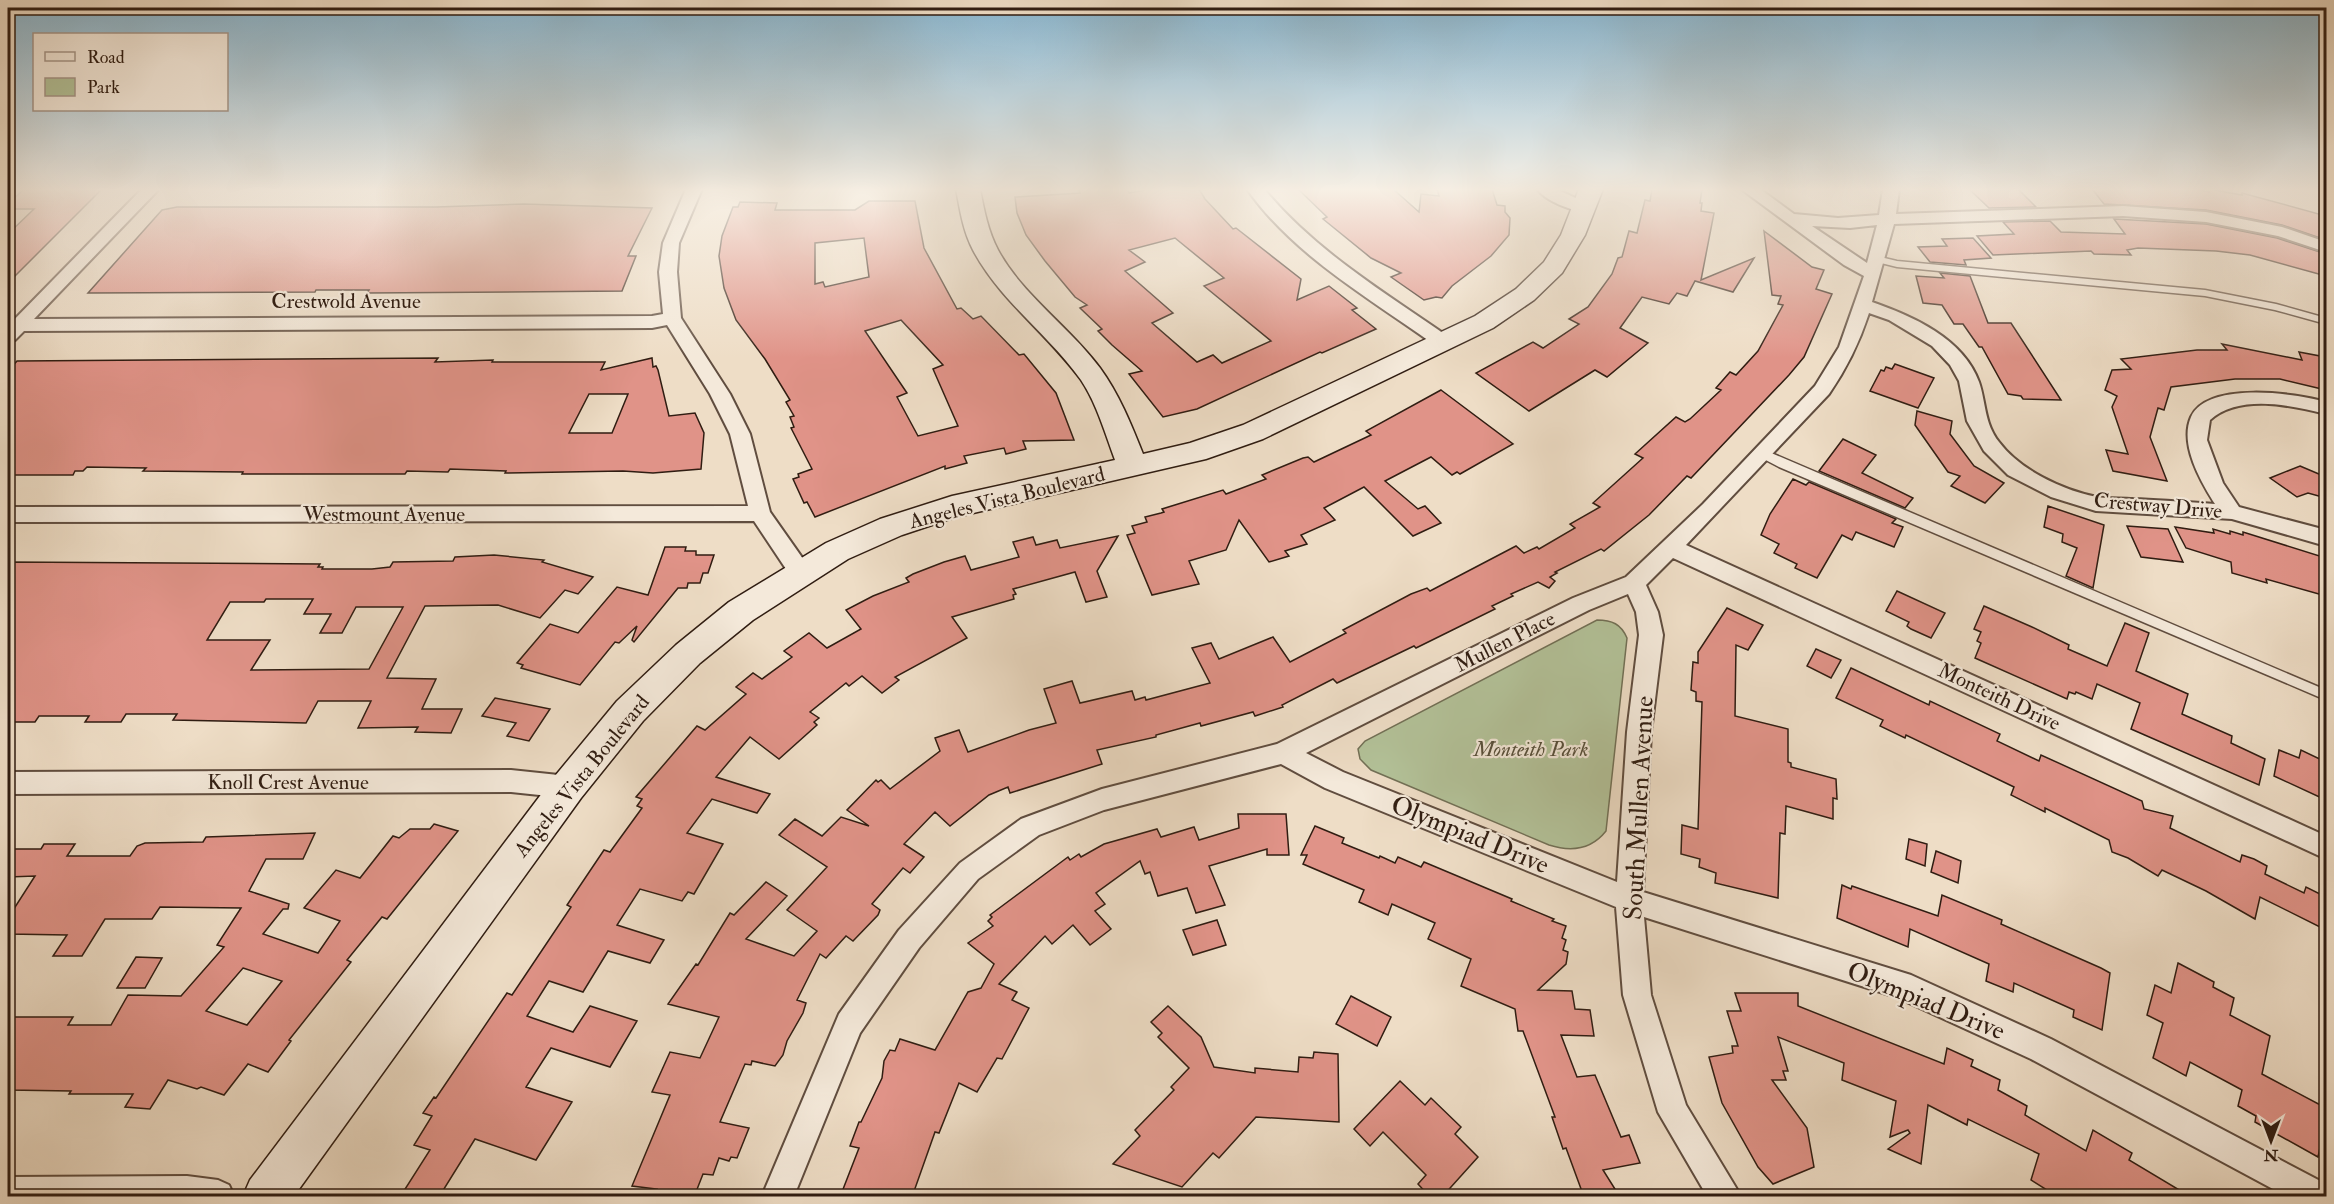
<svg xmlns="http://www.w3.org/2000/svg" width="2334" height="1204" font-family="'IM FELL Double Pica',serif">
  <rect width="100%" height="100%" fill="#eeddc6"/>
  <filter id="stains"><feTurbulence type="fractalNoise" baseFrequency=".00333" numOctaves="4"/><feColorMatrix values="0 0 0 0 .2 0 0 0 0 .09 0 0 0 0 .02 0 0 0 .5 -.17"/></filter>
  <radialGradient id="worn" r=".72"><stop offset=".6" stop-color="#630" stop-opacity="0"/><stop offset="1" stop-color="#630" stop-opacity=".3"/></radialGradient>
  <path fill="#b3c299" stroke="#727056" stroke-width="1.5" d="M1597 620C1612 620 1621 624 1627 638L1606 831C1591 850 1571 852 1549 845L1371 770 1360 759 1358 749 1365 741Z"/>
  <g fill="#e09388" stroke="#301d12" stroke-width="1.5" fill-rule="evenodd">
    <path d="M24 189H102L8 283V234L34 209H8V204Z"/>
    <path d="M1079 189H1128L1129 193 1152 189H1199L1205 199 1233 229 1236 228 1301 279 1297 300 1329 286 1357 308 1352 310 1376 329 1322 353 1320 352 1197 409 1163 417 1129 374 1142 371 1112 345 1098 331 1102 329 1080 308 1087 305 1075 297 1045 261 1026 235 1017 213 1015 197 1080 193ZM1175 238 1224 278 1204 286 1271 341 1222 363 1213 355 1197 362 1152 323 1173 313 1125 271 1145 262 1129 250Z"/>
    <path d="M1298 189H1393L1419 212 1421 194 1439 196 1437 189H1492L1497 205 1505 206V212L1510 218 1509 235 1491 256 1452 286 1442 298 1436 297 1424 300 1391 277 1401 273 1371 258 1323 219 1327 217Z"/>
    <path d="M1652 189H1702L1700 203H1702L1701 211 1714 213 1701 280 1754 258 1733 292 1695 281 1687 296 1677 293 1669 304 1642 297 1620 328 1648 343 1607 377 1595 370 1529 411 1476 373 1533 342 1543 348 1579 324 1569 319 1588 307 1612 274 1618 258 1622 257 1629 231 1637 233 1645 200 1650 201Z"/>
    <path d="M1969 189H2018L2036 207 1989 208Z"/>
    <path d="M2092 189H2195L2209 192V189L2242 195V193L2326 216V240L2282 225 2206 210 2104 204Z"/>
    <path d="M869 201H915L924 248 957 309 961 308 973 319 981 316 1019 355 1024 354 1056 393 1074 440 1023 441 1026 449 1006 454 1004 448 964 456 967 463 945 469V466L815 517 807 502 804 503 793 479 799 477 798 474 812 469 791 428 794 427 790 417 794 416 786 402 790 400 765 359 736 320 724 288 719 256 722 236 733 207H738L740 202 777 203 775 210H855ZM864 238 869 277 825 287 823 282 815 284V243ZM901 320 943 365 933 369 958 426 918 436 897 397 907 393 865 331Z"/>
    <path d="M524 204 652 208 628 256H636L622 291 367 293 369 290H316L315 292 88 293 162 210 177 207H436Z"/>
    <path d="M2114 219 2206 224 2277 238 2326 254V276L2250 255 2216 251 2138 248 2127 250 2131 255 2094 254 2091 251 1993 255 1977 236 2014 234 2003 222 2050 221 2061 232 2125 234Z"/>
    <path d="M1764 231 1812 267 1824 270 1816 289 1832 294 1804 357 1789 375 1691 478 1687 476 1649 515 1604 551 1601 549 1555 572 1557 573 1550 577 1555 581 1549 588 1538 582 1511 594 1513 596 1492 606 1495 609 1416 648 1414 646 1337 683 1333 679 1282 705 1283 707 1255 716 1253 712 1201 726 1200 723 1156 735V737L1097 750 1102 764 1010 793 1008 787 989 795 950 826 935 812 904 844 924 857 910 873 903 868 872 904 880 910 878 915 853 941 846 936 826 958 820 954 797 1000 806 1003 803 1013 787 1041 783 1055 775 1066 752 1061 751 1065 745 1064 720 1122 749 1128 737 1158 731 1157 729 1161 719 1158 713 1175 703 1174 694 1197H653L657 1189 632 1186 670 1095 652 1092 670 1052 700 1058 719 1017 668 1004 696 964 698 965 730 913 734 915 766 882 787 896 746 939 794 956 817 931 787 910 827 867 779 835 795 819 822 836 841 817 869 826 847 810 876 780 878 782 881 780 890 789 940 751 935 738 959 730 968 752 1029 730 1056 723 1044 689 1072 681 1080 703 1132 691 1135 700 1145 697 1146 700 1210 683 1192 648 1211 643 1219 659 1273 637 1290 662 1346 633 1343 630 1411 594 1427 588 1430 591 1516 546 1524 553 1537 547 1539 549 1575 528 1570 524 1600 507 1593 503 1643 458 1635 454 1676 417 1685 422 1690 419 1721 390 1716 388 1730 372 1736 375 1758 351 1783 305 1778 304 1781 296 1772 295Z"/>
    <path d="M1973 238 1991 258 1964 260 1966 265 1930 262 1918 247 1947 246 1942 239Z"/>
    <path d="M1940 273 1970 276 1988 323H2011L2061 400 2023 399 2021 396 2008 394 1982 347H1979L1963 324H1954L1942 305 1923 303 1916 276 1944 278Z"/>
    <path d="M2222 344 2302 360 2299 352 2320 356 2326 373V390L2280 379H2235L2171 387 2164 410 2158 408 2150 437 2167 481 2113 471 2106 450 2128 454 2112 407 2117 396 2105 390 2112 370 2131 369 2121 359 2197 350H2227Z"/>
    <path d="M438 358 435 362 493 360 492 362H605L601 370 652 358 653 367 656 366 658 370 669 416 695 413 704 433 701 469 653 473 623 471 505 473 506 471 450 469 448 472 407 471 405 474H242L243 472 143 471 146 468 87 467 83 471H75L73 475H8V371L17 361ZM589 394H628L612 433H569Z"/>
    <path d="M1895 364 1934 378 1918 408 1870 391 1881 370 1884 371 1886 367 1892 369Z"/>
    <path d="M1441 390 1513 444 1460 474 1457 472 1452 475 1431 457 1385 481 1418 509 1425 506 1441 523 1413 536 1364 487 1324 508 1335 520 1301 535 1307 544 1285 551 1289 556 1269 562 1239 520 1226 550 1189 561 1199 584 1152 595 1127 535 1135 533 1132 526 1147 522 1145 517 1161 513 1164 512 1162 509 1223 490 1226 494 1266 479 1262 475 1303 458 1308 457 1314 462 1371 435 1366 431Z"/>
    <path d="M1917 411 1952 421 1950 434 1974 466 2004 483 1985 503 1951 486 1960 476 1948 472 1915 425Z"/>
    <path d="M1843 439 1876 455 1862 473 1913 498 1905 508 1819 471Z"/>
    <path d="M2300 466 2326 477V498L2308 493 2297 497 2270 478Z"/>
    <path d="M1793 479 1806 485 1809 482 1896 519 1892 523 1903 527 1894 547 1856 532 1852 540 1842 535 1817 578 1795 568 1797 564 1774 553 1779 544 1761 535 1770 514Z"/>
    <path d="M2048 506 2104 525 2093 588 2066 576 2077 548 2062 542 2063 534 2044 527Z"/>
    <path d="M2127 526 2168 529 2183 562 2141 557Z"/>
    <path d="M2175 527 2214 533 2213 529 2230 534V531L2243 535V532L2326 558V596L2266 579 2267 583 2232 573 2231 562 2186 548Z"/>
    <path d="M1118 536 1097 571 1107 597 1086 602 1075 572 1013 589 1016 594 1013 595 1014 599 952 617 967 638 895 677 899 680 882 693 862 676 849 686 846 683 810 712 819 718 814 722 817 725 779 759 750 737 716 777 770 794 757 813 712 799 687 833 723 844 694 894 688 892 682 901 640 889 617 925 664 940 650 963 608 951 583 992 549 981 527 1016 573 1032 590 1006 637 1021 610 1067 551 1048 526 1087 572 1102 536 1160 475 1139 439 1197H400L430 1150 414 1145 432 1116 423 1113 434 1097 436 1098 507 993 512 995 571 907 567 905 604 850 610 852 642 808 637 806 642 799 636 797 697 726 705 730 746 694 736 687 753 673 762 679 792 657 784 651 809 633 827 648 861 629 846 610 873 596 909 582 906 578 913 574 944 562 965 556 971 570 1019 557 1013 542 1033 537 1036 545 1057 540 1060 548Z"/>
    <path d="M665 547H686L685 551H696V555H714L708 573H703L700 583H688L687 588H678L634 642 632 640 637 626 619 643 615 642 580 685 521 668 523 665 517 663 550 624 578 633 617 587 648 595Z"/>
    <path d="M494 555 544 560 542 562 593 577 578 594 565 590 540 618 498 605 425 606 387 678 436 679 422 709H462L451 733 415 732 418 727 358 728 371 701H318L306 723 173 720 177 714H126L121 722H85L89 716H39L35 722H8V562L320 564 318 567H323L322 569H372L390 567 393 562 453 561 455 557ZM266 599H313L304 614H331L320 633H342L356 607H403L369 669 251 670 270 640H207L230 602H264Z"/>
    <path d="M1897 591 1945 613 1931 638 1911 629 1907 626 1909 622 1886 611Z"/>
    <path d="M1984 606 2032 627 2069 645 2068 649 2107 666 2125 623 2149 633 2136 671 2188 694 2182 714 2232 736 2231 743 2265 759 2259 785 2131 729 2140 703 2097 684 2092 699 2076 692 2075 694 2069 692 2067 699 1975 658 1981 643 1977 641 1981 632 1974 629Z"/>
    <path d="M1727 608 1763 625 1748 650 1736 645 1735 716 1788 729V762L1791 763V767L1836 779 1837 799 1833 798V819L1786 806 1785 834 1780 833 1778 898 1715 883 1716 873 1699 867 1700 859 1681 854 1682 825 1698 829 1702 702 1696 701V692L1691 690 1693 662 1698 663V652Z"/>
    <path d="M1816 649 1841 660 1831 678 1807 666Z"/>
    <path d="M1851 668 1929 705 1930 701 2000 734 1997 741 2039 761 2041 755 2142 801 2144 809 2173 816 2170 828 2240 862 2242 855 2254 859 2267 866 2265 874 2304 893 2306 887 2326 897V930L2260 897 2255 919 2206 891 2162 870 2158 876 2128 858 2112 852 2109 840 2045 808V812L2011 795 2014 787 1906 735 1905 738 1880 726 1883 720 1836 698Z"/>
    <path d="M495 698 550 709 529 741 507 736 516 723 482 716Z"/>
    <path d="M2279 750 2299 758 2301 750 2326 762V800L2274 776Z"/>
    <path d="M1238 814H1286L1289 855H1267V849L1209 866 1225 905 1196 913 1187 888 1158 896 1150 872 1145 874 1140 861 1096 893 1105 904 1095 911 1111 929 1090 945 1073 925 1052 944 1045 936 999 984 1017 992 1012 1000 1029 1008 1002 1059 997 1058 977 1092 959 1083 939 1133 935 1132 912 1197H840L859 1148 850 1146 859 1122H861L882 1078 884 1061 890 1050 895 1051 900 1039 935 1050 968 992 981 988 994 964 968 943 993 926 988 921 992 917 990 915 1068 857 1070 860 1079 854 1081 857 1104 844 1157 829 1161 837 1194 827 1199 840 1239 828Z"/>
    <path d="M434 824 458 831 387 919 382 917 347 960 351 962 289 1040 291 1041 268 1072 248 1064 224 1095 201 1087 197 1089 168 1080 150 1109 125 1107 133 1094H69L71 1091 8 1090V1017H73L68 1025H111L128 995 181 996 224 947 217 945 241 908 160 907 152 919H105L82 956H53L67 935 8 934V918L35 876 8 877V849H41L44 844H75L67 856H130L137 846 145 843 203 842 206 837 315 833 303 859H266L249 891 289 904 288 909H283L263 934 318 953 340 921 304 908 336 870 360 878 393 836 399 838 410 829H430ZM243 968 282 981 247 1025 206 1011Z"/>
    <path d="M1315 826 1344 838 1342 843 1379 858 1380 856 1395 863 1398 857 1421 867 1424 862 1512 899 1511 901 1554 919 1552 921 1566 926 1562 938 1566 940 1563 950 1568 952 1566 964 1538 990 1572 991 1575 1009 1590 1010 1594 1036 1561 1035 1577 1077 1595 1075 1621 1137 1629 1135 1640 1163 1603 1170 1620 1197H1584L1566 1148 1563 1149 1552 1117H1555L1523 1031H1518L1515 1009 1461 986 1471 959 1428 939 1435 923 1392 904 1388 915 1359 902 1364 890 1303 864 1307 855H1301Z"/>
    <path d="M1909 839 1927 844 1925 866 1906 859Z"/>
    <path d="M1936 851 1961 861 1958 883 1931 872Z"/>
    <path d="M1842 885 1851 889 1852 886 1938 916 1942 895 2002 920 2001 924 2101 968 2110 973 2102 1030 2073 1017 2074 1010 2014 983 2013 992 1986 981 1989 964 1910 929 1908 947 1837 918Z"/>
    <path d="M1217 920 1226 945 1193 955 1183 930Z"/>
    <path d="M136 957 162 958 145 988H117Z"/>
    <path d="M2178 963 2214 982 2213 987 2234 998 2230 1015 2270 1036 2262 1074 2326 1108 2323 1123 2325 1124 2318 1157 2255 1122 2256 1116 2238 1106 2242 1090 2190 1062 2186 1076 2153 1058 2163 1023 2147 1015 2155 985 2171 993Z"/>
    <path d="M1735 993H1798V1006L1944 1064 1947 1048 1973 1060 1971 1066 2000 1080 1998 1090 2027 1106 2025 1115 2086 1151 2093 1130 2132 1153 2129 1160 2191 1197H2058L2031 1180 2039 1154 1968 1119 1967 1125 1928 1105 1921 1164 1888 1149 1910 1133 1908 1130 1890 1137 1896 1101 1842 1080 1844 1063 1778 1037 1788 1071H1783L1786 1080H1772L1807 1128 1814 1167 1773 1184 1758 1167 1722 1103 1709 1057 1733 1053 1732 1046H1738L1727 1011H1741Z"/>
    <path d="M1351 996 1391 1017 1377 1046 1336 1024Z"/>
    <path d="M1168 1006 1201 1037 1214 1067 1255 1073V1068L1298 1072 1299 1057 1313 1058 1314 1052 1338 1054 1339 1122 1256 1117 1219 1158 1213 1153 1182 1187 1113 1164 1140 1136 1135 1130 1174 1090 1171 1087 1189 1068 1158 1037 1162 1033 1151 1022Z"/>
    <path d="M1400 1081 1425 1105 1431 1098 1461 1127 1455 1134 1478 1157 1442 1197H1430L1418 1184 1426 1175 1383 1132 1370 1146 1354 1129Z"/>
  </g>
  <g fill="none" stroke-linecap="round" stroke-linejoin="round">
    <g stroke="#604d3f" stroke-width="3">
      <g id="lane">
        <path d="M1876 256 1897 261 2205 290 2276 304 2326 318V324L2275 310 2205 296 1897 267 1873 261 1871 259Z"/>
        <path d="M1762 449 2326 690V700L1779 467 1758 456 1757 453 1758 450Z"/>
      </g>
    </g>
    <g stroke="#604d3f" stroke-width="4">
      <g id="street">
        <path d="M142 189H159L34 319 652 316 663 314 659 272 663 243 686 189H702L679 243 677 272 681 318 730 394 750 434 770 512 808 566 811 572 808 578 800 580 792 578 754 521 8 522V507L748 506 730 434 710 394 667 325 652 328 24 331 15 340 8 342V326Z"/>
        <path d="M1247 189H1264C1315 251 1384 292 1450 338L1452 342 1450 346H1436C1371 299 1294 256 1247 189Z"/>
        <path d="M1537 189H1556L1591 205 1593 208 1585 213C1569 209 1547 202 1537 189Z"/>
        <path d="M1741 189H1760L1794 214 1838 218 1879 215 1883 189H1899L1896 214 2123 206 2206 212 2282 227 2326 242V252L2278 236 2206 222 2123 216 1894 224 1872 302C1912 316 1963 338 1979 382 1986 402 1984 423 1999 442 2020 470 2062 490 2097 497 2108 499 2121 498 2133 499 2161 500 2188 502 2215 504 2201 482 2179 444 2191 417 2207 381 2296 393 2326 402V414C2290 405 2239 394 2210 420L2207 440 2223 483 2239 507 2326 530V546L2232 519 2096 511 2051 497 2008 475 1984 451 1967 421 1959 381 1950 365 1932 346 1889 320 1869 313C1859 343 1847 368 1829 394L1686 545 2326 836V859L1673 558 1646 585 1658 612 1663 635 1651 732 1643 892 1911 975 2051 1039 2326 1184V1196H2286L2031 1059 1896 997 1644 917 1651 995 1686 1105 1741 1196H1707L1658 1112 1623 995 1616 907 1325 788 1281 764 1104 810 1039 835 978 879 919 948 860 1033 794 1196H762L839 1014 899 930 960 863 1021 819 1102 789 1277 744 1573 598 1626 577 1703 504 1815 386 1839 347 1864 276 1844 265ZM1877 225 1867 263 1812 226 1850 228ZM1628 594 1636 612 1639 635 1627 732 1617 882 1343 772 1306 753 1589 610Z"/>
        <path d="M511 770 568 776 577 779 581 787 577 795 568 798 511 792 8 794V772Z"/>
        <path d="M187 1176 218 1180 229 1185 234 1196H8V1177Z"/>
      </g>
    </g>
    <g stroke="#301d12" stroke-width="3">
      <path id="secondary" d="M956 189H980C984 210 988 231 998 250 1023 296 1069 326 1100 368 1119 394 1131 424 1143 454L1190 443 1243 425 1475 316 1516 289 1544 262 1561 235 1579 189H1603L1585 235 1562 273 1534 300 1493 328 1263 439 1206 459 956 517 902 535 848 559 753 620 700 663 643 721 581 798 294 1196H243L250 1180 555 776 617 701 676 645 729 602 826 543 880 519 952 496 1115 460C1105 433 1097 404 1081 380 1048 334 1000 301 973 250 963 231 960 210 956 189Z"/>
    </g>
    <use href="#lane" fill="#f4e9da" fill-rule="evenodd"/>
    <use href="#street" fill="#f4e9da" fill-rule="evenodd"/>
    <use href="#secondary" fill="#f4e9da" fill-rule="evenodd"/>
  </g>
  <linearGradient id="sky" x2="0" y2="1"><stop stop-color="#88b7d2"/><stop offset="0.53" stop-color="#f7f0e5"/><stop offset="1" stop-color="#f7f0e5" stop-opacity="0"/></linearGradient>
  <rect width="2334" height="358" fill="url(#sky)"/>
  <g text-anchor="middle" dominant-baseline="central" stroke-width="4.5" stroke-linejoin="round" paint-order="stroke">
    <g font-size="21" fill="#301d12" stroke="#f4e9da">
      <text x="346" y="301">Crestwold Avenue</text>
      <text transform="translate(1007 498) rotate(-14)">Angeles Vista Boulevard</text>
      <text transform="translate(2158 506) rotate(5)">Crestway Drive</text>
      <text x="384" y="514">Westmount Avenue</text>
      <text transform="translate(1505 642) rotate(-27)">Mullen Place</text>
      <text transform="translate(1999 697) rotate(25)">Monteith Drive</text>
      <text transform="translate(582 776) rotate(-51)">Angeles Vista Boulevard</text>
      <text x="288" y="782">Knoll Crest Avenue</text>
    </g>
    <g font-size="21" font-style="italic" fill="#574f3a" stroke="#f4e9da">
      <text x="1531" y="749">Monteith Park</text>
    </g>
    <g font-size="26" fill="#301d12" stroke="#f4e9da">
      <text transform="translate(1639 808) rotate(-87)">South Mullen Avenue</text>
      <text transform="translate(1470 835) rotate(22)">Olympiad Drive</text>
      <text transform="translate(1926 1001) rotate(22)">Olympiad Drive</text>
    </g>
  </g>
  <rect width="2334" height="1204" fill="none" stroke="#eeddc6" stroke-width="30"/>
  <rect x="9" y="9" width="2316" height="1186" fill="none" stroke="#301d12" stroke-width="3"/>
  <rect x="15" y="15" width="2304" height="1174" fill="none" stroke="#301d12" stroke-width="1.5"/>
  <rect x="33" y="33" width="195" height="78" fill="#f4e9da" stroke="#a6978a" stroke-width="1.5"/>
  <rect x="45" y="52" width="30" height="9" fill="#f4e9da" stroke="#a6978a" stroke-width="1.5"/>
  <text x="87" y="63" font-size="18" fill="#301d12">Road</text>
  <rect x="45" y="78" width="30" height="18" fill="#b3c299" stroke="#a6978a" stroke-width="1.5"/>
  <text x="87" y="93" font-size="18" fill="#301d12">Park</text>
  <g transform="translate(2271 1141) rotate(180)" stroke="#f4e9da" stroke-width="4.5" paint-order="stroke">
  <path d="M0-4.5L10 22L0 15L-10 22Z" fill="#301d12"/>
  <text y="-9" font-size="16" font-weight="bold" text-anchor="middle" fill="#301d12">N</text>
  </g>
  <rect width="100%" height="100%" filter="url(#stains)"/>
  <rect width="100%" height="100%" fill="url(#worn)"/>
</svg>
